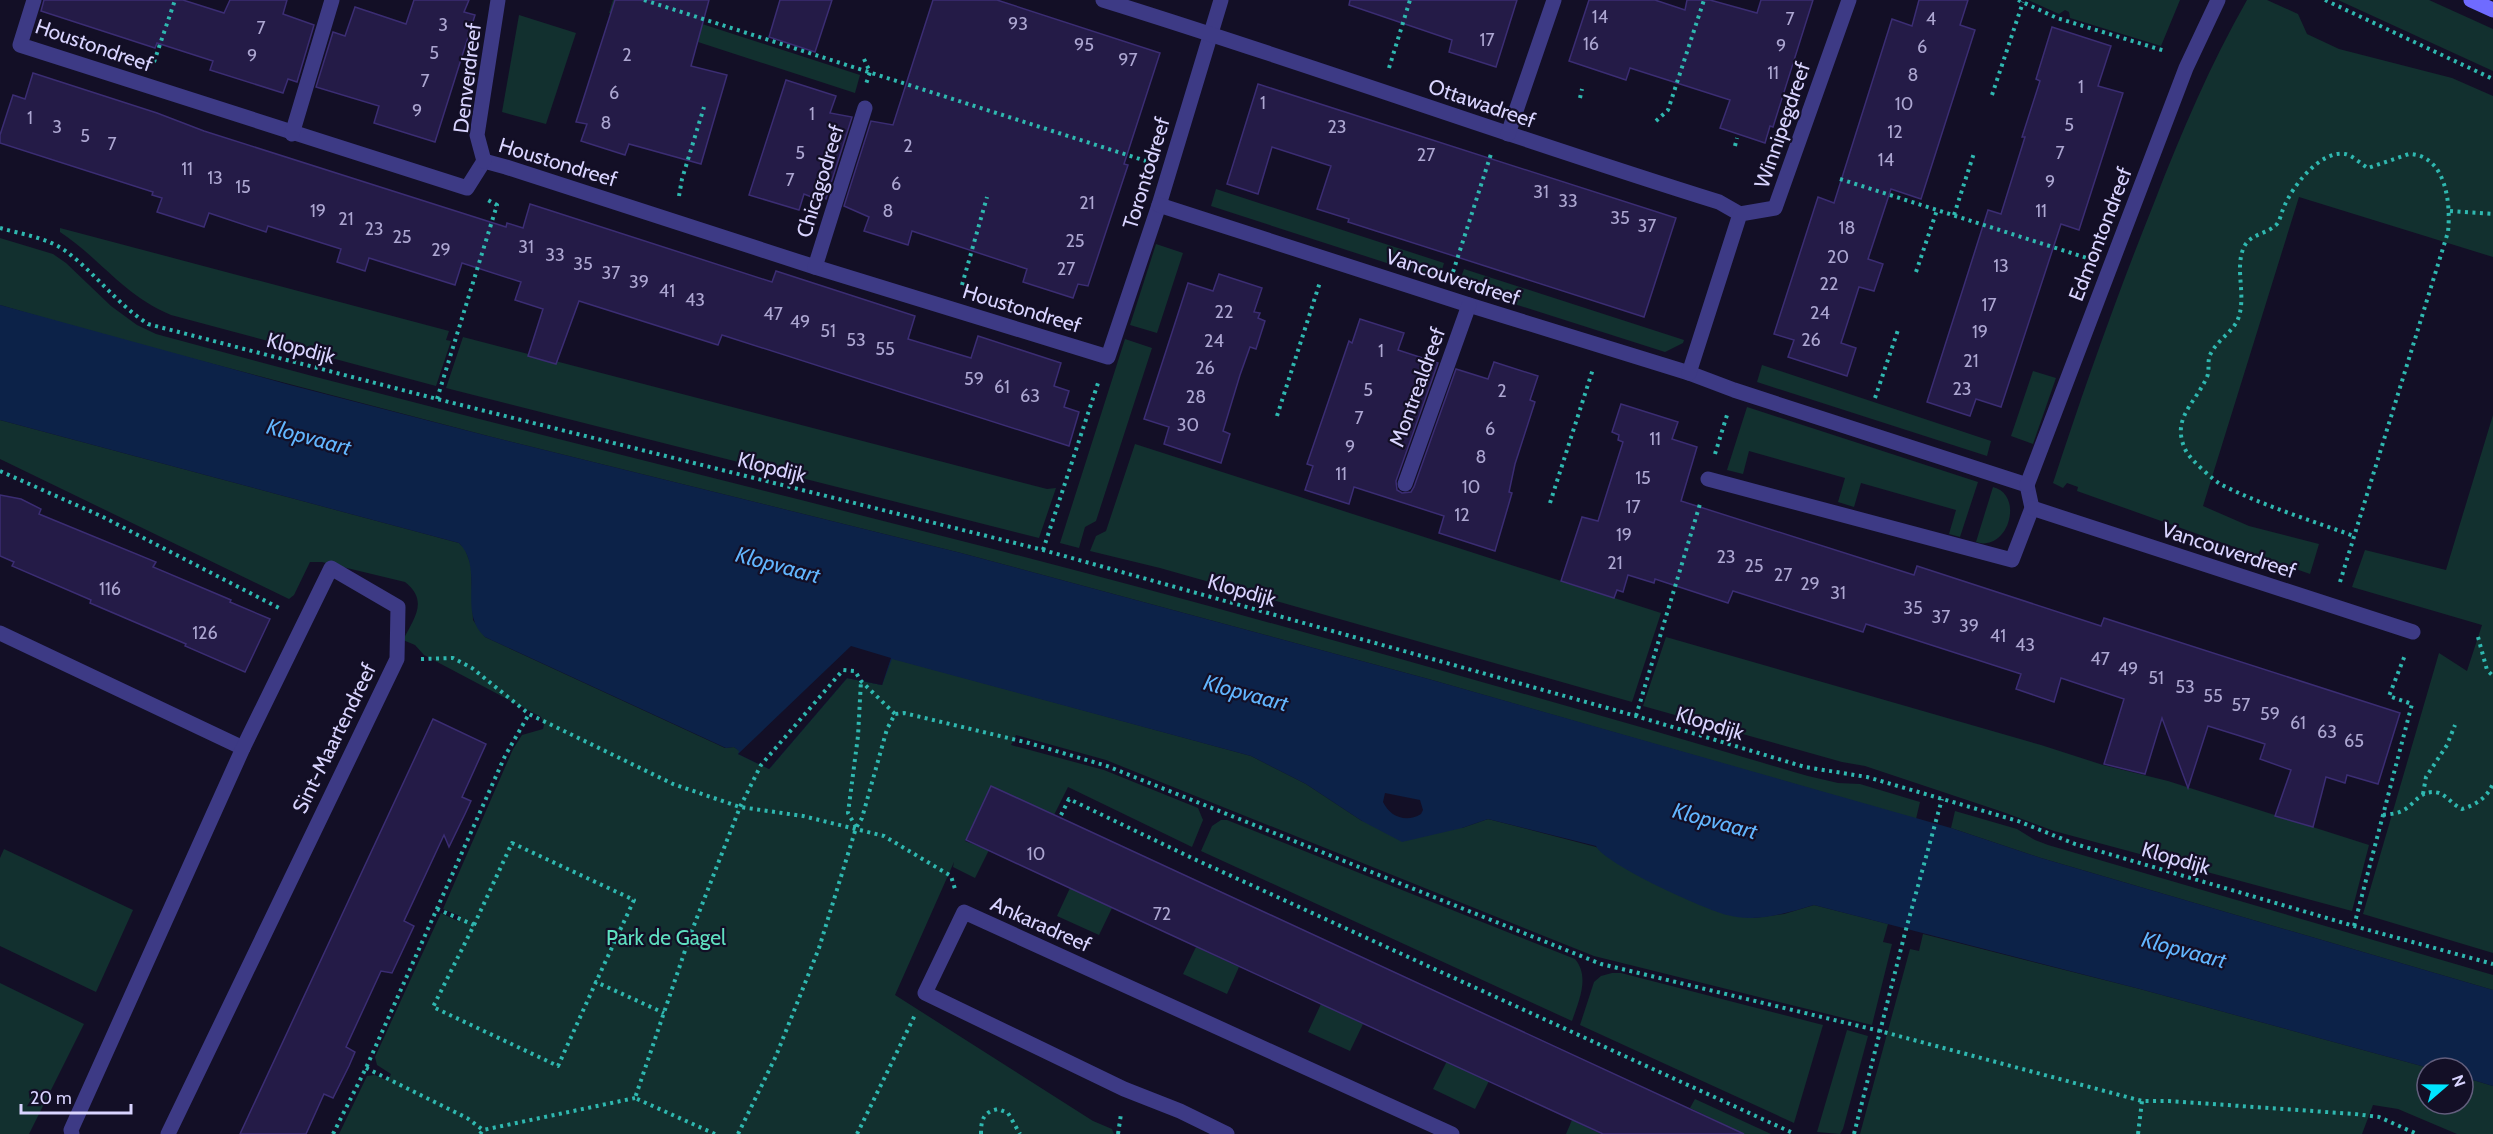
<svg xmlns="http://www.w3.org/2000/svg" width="2493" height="1134" font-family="Cabin,sans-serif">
  <rect width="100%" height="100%" fill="#130f26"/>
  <g fill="#12302f">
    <path d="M613 0H628L860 75 855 93 609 13Z"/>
    <path d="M2028 0H2180L2161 46 2070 18 2069 12 2065 10 2059 14Z"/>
    <path d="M2247 0H2267L2298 14 2307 34 2339 49 2452 78 2493 96V257L2299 197 2203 506 2249 526 2319 544 2310 574 2077 491 2078 487 2067 483 2063 488 2053 483C2084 388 2117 295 2154 203 2181 133 2210 65 2247 0Z"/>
    <path d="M2338 0H2429L2493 29V71Z"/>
    <path d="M519 15 576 33 546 124 502 112Z"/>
    <path d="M1216 189 1444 263 1439 280 1211 206Z"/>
    <path d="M60 228 449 331 446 340 451 341 436 386 171 315C123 295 101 259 60 232Z"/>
    <path d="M0 238 53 254 66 263 111 306 137 325 156 334C438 411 722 479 1005 552 1274 622 1542 698 1808 776L1838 783 1860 784 1920 802 1916 819 1432 680 961 553 488 436 110 337 0 305Z"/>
    <path d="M1156 244 1183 253 1157 333 1130 325Z"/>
    <path d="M1464 269 1684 340 1683 343 1665 352 1458 286Z"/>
    <path d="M463 337 1047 489 1056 488 1039 538 446 388Z"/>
    <path d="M1125 339 1152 348 1096 521 1085 527 1079 548 1060 543Z"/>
    <path d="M1762 365 1991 441 1987 456 1757 382Z"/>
    <path d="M2033 371 2056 378 2033 444 2011 436Z"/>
    <path d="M1747 407 1978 482 1960 537 1949 534 1956 510 1861 483 1854 507 1838 502 1845 478 1749 451 1743 474 1727 470Z"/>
    <path d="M2493 415V953L2363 914 2439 653 2467 671 2482 625 2352 587 2365 550 2446 570Z"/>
    <path d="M0 420 459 543 465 549 471 565 473 620 485 637 725 748 734 747 769 769 847 678 882 685 891 658 1251 756 1306 784 1362 821 1462 828 1488 819 1596 847 1754 918 1784 914 1814 905 1888 924 1883 942 1892 944 1872 1025 1594 956 1106 760 1016 735 1011 745 1104 770 1198 808 1203 820 1192 847 1068 787 1054 815 991 787 965 841 989 850 975 878 953 867 954 862 895 995 1093 1121 1112 1129 1114 1134H339L367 1076 375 1075 388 1081 391 1074 377 1065 375 1057 441 913 458 921 460 916 443 909 513 749 522 735 543 729 544 725 541 717 424 655 415 645 403 640C414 618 429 601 405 582L322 562H310L294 595 289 599 0 459Z"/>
    <path d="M1135 444 1661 613 1632 702 1160 568 1090 551 1096 536 1106 531Z"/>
    <path d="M1993 487C2025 495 2008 553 1976 542Z"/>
    <path d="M1666 637 2041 745 2103 765 2168 781 2369 845 2352 911 2054 831 2003 812 1865 766 1842 762 1643 706Z"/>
    <path d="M1955 811 2017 829 2035 840 2048 845 2493 975V990L2041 858 1951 828Z"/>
    <path d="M1221 820H1227L1575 959C1590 977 1579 1000 1572 1021L1201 851 1212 826Z"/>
    <path d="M4 849 133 910 96 992 0 946V858Z"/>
    <path d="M1070 888 1112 908 1099 935 1057 916Z"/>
    <path d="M1923 934 2140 989 2429 1068 2427 1104H2463V1077L2493 1086V1134H2457L2398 1109 2373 1105 2362 1134H1860L1910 949 1919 951Z"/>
    <path d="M1196 947 1239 967 1227 994 1183 974Z"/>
    <path d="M1612 973H1621L1823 1025 1794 1123 1580 1025 1594 982 1601 976Z"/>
    <path d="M0 983 84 1024 29 1134H0Z"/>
    <path d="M1321 1004 1363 1024 1350 1051 1308 1032Z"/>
    <path d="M1847 1030 1868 1036 1843 1129 1840 1134 1817 1132Z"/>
    <path d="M1447 1061 1489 1081 1475 1109 1433 1089Z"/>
    <path d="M1695 1099 1771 1134H1744L1690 1108Z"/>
    <path d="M1572 1120 1601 1134H1566Z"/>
  </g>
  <path fill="#0c2248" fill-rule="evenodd" d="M0 305 290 385 488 436 961 553 1432 680 1951 828 2041 858 2493 990V1086L2463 1077V1068H2429L2140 989 1814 905C1787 913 1756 923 1727 915 1706 910 1604 864 1596 846L1488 819 1462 828 1402 842 1362 821 1306 784 1251 756 892 659 882 685 847 678 769 769 738 754 739 751 734 747 726 748 485 637C457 613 485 569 459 543L0 420ZM1385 793 1420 800 1423 810 1421 814C1406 823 1390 817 1383 802Z"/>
  <path fill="#130f26" d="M851 646 891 658 882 685 847 678 769 769 738 754Z"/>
  <g fill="#241b47" stroke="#3b2d73" stroke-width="1.5">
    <path d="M44 0H183L224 13 230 0H287L283 14 314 25 297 82 288 79 283 93 210 70 213 61 157 43 155 48 41 11Z"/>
    <path d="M414 0H469L464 12 475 15 435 142 374 123 379 106 316 87 333 32 345 36 355 7 406 24Z"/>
    <path d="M615 0H709L691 66 727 75 701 164 629 144 625 155 581 141 587 124 576 122Z"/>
    <path d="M780 0H832L815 52 769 37Z"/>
    <path d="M933 0H997L1160 53 1124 164 1128 165 1088 286 1078 284 1073 298 1023 282 1027 269 912 231 908 245 864 231 869 217 844 206 871 121 893 125Z"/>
    <path d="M1350 0H1517L1496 67 1449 52 1452 40 1349 5Z"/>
    <path d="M1589 0H1655L1685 10 1687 0H1710L1757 13 1761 0H1813L1773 127 1770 126 1765 143 1720 128 1730 100 1630 68 1626 80 1569 61Z"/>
    <path d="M1919 0H1968L1960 25 1975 30 1921 199 1891 189 1868 259 1883 264 1874 291 1859 287 1841 343 1856 348 1847 376 1788 357 1794 340 1774 334 1818 197 1834 203 1892 19 1912 26Z"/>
    <path d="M2052 27 2111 46 2098 86 2123 93 2079 230 2061 224 2001 407 1976 399 1970 416 1927 402 1988 210 2001 214 2025 137H2022L2040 81 2036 79Z"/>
    <path d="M33 73 157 113 204 131 506 227 507 223 523 228 530 204 772 282 776 271 915 316 908 339 971 358 978 336 1061 363 1054 386 1069 391 1064 407 1079 412 1069 446 722 335 718 345 579 301 556 364 528 356 543 309 515 300 521 282 462 263 455 285 369 258 365 271 337 262 341 249 268 226 266 232 209 213 204 227 157 212 162 198 152 195 153 192 0 143V135L13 95 25 99Z"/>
    <path d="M786 80 836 96 830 113 852 117 826 199 816 194 814 198 804 194 799 210 749 195Z"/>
    <path d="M1258 84 1676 218 1644 317 1348 222 1349 219 1317 209 1331 166 1272 147 1258 194 1227 184Z"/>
    <path d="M1219 274 1262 288 1254 312 1260 313 1258 318 1265 321 1256 349 1250 347 1240 375 1223 431 1230 434 1221 463 1164 444 1169 427 1144 419 1188 283 1213 291Z"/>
    <path d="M1360 319 1404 333 1398 350 1438 363 1396 481 1397 490 1402 493 1411 492 1414 487 1456 369 1488 379 1494 362 1538 376 1530 400 1535 402 1515 464 1509 492 1512 493 1495 551 1439 533 1444 516 1354 487 1349 504 1305 490 1313 466 1307 464 1349 341 1352 343Z"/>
    <path d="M1621 404 1678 422 1672 439 1697 447 1681 501 1914 575 1917 566 2101 626 2104 618 2400 713 2378 784 2347 775 2345 783 2326 777 2313 827 2275 816 2291 770 2260 759 2265 744 2237 735 2208 726 2188 788 2162 718 2145 774 2104 764 2124 699 2061 678 2054 702 2016 689 2021 674 1866 624 1863 632 1733 591 1728 603 1655 579 1654 583 1628 575 1623 592 1617 590 1614 598 1561 581 1582 517 1598 521 1623 442 1618 440 1619 435 1612 432Z"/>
    <path d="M0 495 21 499 41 509 39 514 156 562 153 567 231 600 230 602 270 619 245 672 185 646 186 644 90 603 91 600 12 566 14 562 0 556Z"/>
    <path d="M433 719 486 744 462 797 471 801 465 814 449 847 444 835 404 921 414 926 392 973 381 971 346 1047 355 1052 349 1066 333 1098 324 1094 306 1134H240Z"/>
    <path d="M991 786 1074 824 1744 1134H1603L1169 934 966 840Z"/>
  </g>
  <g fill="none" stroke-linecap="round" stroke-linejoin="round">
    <g stroke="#2fb8b0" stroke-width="4" stroke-dasharray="3 4.5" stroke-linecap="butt">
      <path d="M644 0 1146 161"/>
      <path d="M2018 0 2057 18 2165 51"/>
      <path d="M2325 0 2493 79"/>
      <path d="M864 59 870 72 866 84"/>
      <path d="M154 62 175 0"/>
      <path d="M1389 68 1410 0"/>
      <path d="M1992 95 2023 2"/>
      <path d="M1580 98 1582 89"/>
      <path d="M1656 121 1668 110 1704 0"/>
      <path d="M1735 146 1737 138"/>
      <path d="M1840 179 2087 258"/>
      <path d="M679 196 682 179 704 107"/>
      <path d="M2450 211 2493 214"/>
      <path d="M1954 215 1974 153"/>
      <path d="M0 228C21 234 49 238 67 252 96 274 117 304 148 324L437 399 1043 550 1636 716 1805 767 1867 777 2018 821 2075 844 2354 926 2493 964"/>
      <path d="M1453 272 1491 154"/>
      <path d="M1916 272 1937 210"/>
      <path d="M962 285 987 197"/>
      <path d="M1875 398 1898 330"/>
      <path d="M437 399 497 205 488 200"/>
      <path d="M1277 416 1320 282"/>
      <path d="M1715 454 1727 415"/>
      <path d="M0 471 101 516 281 609"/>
      <path d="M1550 503 1593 369"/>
      <path d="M1043 550 1099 380"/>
      <path d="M2340 582 2448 232C2451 203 2446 155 2409 154L2368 168C2361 164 2352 155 2345 154 2320 150 2292 187 2284 207 2281 213 2281 218 2277 224 2268 234 2251 233 2244 247 2234 269 2247 296 2238 319 2233 332 2216 341 2210 355 2207 362 2210 370 2207 377 2195 404 2170 419 2186 451 2190 459 2214 481 2222 485 2264 506 2310 520 2354 536"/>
      <path d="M2478 637 2487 670 2493 676"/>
      <path d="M421 659 453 658 472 668 529 714 673 784 740 807 803 816 884 836 951 876 955 889"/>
      <path d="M1636 716 1700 504"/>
      <path d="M2423 794 2426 777 2447 745 2455 725"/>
      <path d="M1061 815 1069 799 1192 858 1795 1134"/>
      <path d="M2383 815C2389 814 2396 814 2402 811 2415 805 2420 788 2439 793 2447 796 2453 805 2462 809 2476 805 2488 797 2493 783"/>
      <path d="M856 827 848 813 858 736 861 681"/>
      <path d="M437 909 474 925 433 1007 558 1066 596 982 664 1013"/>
      <path d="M474 925 512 843 634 900 596 982"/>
      <path d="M2354 926 2412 704 2389 696 2405 655"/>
      <path d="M366 1068 467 1118 483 1130"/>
      <path d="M333 1134 366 1068 505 756 529 714"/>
      <path d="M480 1134 483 1130 635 1098"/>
      <path d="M715 1134 635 1098 691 933 740 807 761 765 843 670 855 671 861 681 895 714"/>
      <path d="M738 1134 776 1056 819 948 856 828 862 818 887 729 895 714 904 713 1029 743 1107 766 1601 964 1880 1031 2142 1101H2169L2355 1114 2379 1117 2417 1134"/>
      <path d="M857 1134 915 1015"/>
      <path d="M981 1134C981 1120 983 1112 998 1109L1008 1113 1020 1134"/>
      <path d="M1118 1134 1121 1114"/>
      <path d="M1854 1134 1905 933 1942 799"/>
      <path d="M2138 1134 2142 1101"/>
    </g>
    <g stroke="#3d3a85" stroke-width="15">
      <path d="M34 0 20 45 467 188 484 161 506 167 815 267 1108 357 1159 205 1221 0"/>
      <path d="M1103 0C1310 64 1513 138 1719 202L1740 214"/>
      <path d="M292 134 332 0"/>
      <path d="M1508 134 1554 0"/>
      <path d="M484 161 477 135 498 0"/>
      <path d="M1159 205 1469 305 1689 373 1734 390 2027 485 2032 508 2012 560 1708 479"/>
      <path d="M815 267 865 108"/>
      <path d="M1689 373 1740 214 1775 208 1849 0"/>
      <path d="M1405 484 1469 305"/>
      <path d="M2027 485 2186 68 2218 0"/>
      <path d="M2032 508 2413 632"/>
      <path d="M0 633 243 748"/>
      <path d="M72 1134 71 1130 243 748 331 568 398 607 397 659 168 1134"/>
      <path d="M1227 1134 1180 1111 1124 1089 925 993 964 912 1452 1134"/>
    </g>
    <path stroke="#6f6bff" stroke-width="15" d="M2471 0 2493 10"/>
  </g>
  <g text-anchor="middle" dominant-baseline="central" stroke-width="4.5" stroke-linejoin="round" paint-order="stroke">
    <g font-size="18" fill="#aca6d1">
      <text x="1600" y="17">14</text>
      <text x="1790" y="19">7</text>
      <text x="1931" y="19">4</text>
      <text x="1018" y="24">93</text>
      <text x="443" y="25">3</text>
      <text x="261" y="28">7</text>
      <text x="1487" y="40">17</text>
      <text x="1591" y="44">16</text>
      <text x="1084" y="45">95</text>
      <text x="1781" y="46">9</text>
      <text x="1922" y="47">6</text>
      <text x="434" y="53">5</text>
      <text x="627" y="55">2</text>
      <text x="252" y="56">9</text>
      <text x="1128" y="60">97</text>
      <text x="1773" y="73">11</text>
      <text x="1913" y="75">8</text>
      <text x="425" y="81">7</text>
      <text x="2081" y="87">1</text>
      <text x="614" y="93">6</text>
      <text x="1263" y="103">1</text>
      <text x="1904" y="104">10</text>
      <text x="417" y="111">9</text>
      <text x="812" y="114">1</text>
      <text x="30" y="118">1</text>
      <text x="606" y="123">8</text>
      <text x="2069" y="125">5</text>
      <text x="57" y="127">3</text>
      <text x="1337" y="127">23</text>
      <text x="1895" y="132">12</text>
      <text x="85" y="136">5</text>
      <text x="112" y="144">7</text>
      <text x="908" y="146">2</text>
      <text x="800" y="153">5</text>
      <text x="2060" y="153">7</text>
      <text x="1426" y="155">27</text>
      <text x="1886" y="160">14</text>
      <text x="187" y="169">11</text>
      <text x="215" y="178">13</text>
      <text x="790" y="180">7</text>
      <text x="2050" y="182">9</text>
      <text x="896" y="184">6</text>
      <text x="243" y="187">15</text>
      <text x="1541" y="192">31</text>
      <text x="1568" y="201">33</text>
      <text x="1087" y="203">21</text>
      <text x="318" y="211">19</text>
      <text x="888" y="211">8</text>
      <text x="2041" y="211">11</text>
      <text x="1620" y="218">35</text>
      <text x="346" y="219">21</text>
      <text x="1647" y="226">37</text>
      <text x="1847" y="228">18</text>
      <text x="374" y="229">23</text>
      <text x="402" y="237">25</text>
      <text x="1075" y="241">25</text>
      <text x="526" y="247">31</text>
      <text x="441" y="250">29</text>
      <text x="555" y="255">33</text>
      <text x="1838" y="257">20</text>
      <text x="583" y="264">35</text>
      <text x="2001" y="266">13</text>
      <text x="1066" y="269">27</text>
      <text x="611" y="273">37</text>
      <text x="639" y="282">39</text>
      <text x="1829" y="284">22</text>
      <text x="667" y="291">41</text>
      <text x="695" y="300">43</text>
      <text x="1989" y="305">17</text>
      <text x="1224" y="312">22</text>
      <text x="1820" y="313">24</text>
      <text x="773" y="314">47</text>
      <text x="800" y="322">49</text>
      <text x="828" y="331">51</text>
      <text x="1980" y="332">19</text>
      <text x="856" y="340">53</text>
      <text x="1811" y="340">26</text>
      <text x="1214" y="341">24</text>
      <text x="885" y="349">55</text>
      <text x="1381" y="351">1</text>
      <text x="1971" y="361">21</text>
      <text x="1205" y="368">26</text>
      <text x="974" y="379">59</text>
      <text x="1002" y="387">61</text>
      <text x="1962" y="389">23</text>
      <text x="1368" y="390">5</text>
      <text x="1502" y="391">2</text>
      <text x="1030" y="396">63</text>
      <text x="1196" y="397">28</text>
      <text x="1359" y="418">7</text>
      <text x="1188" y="425">30</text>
      <text x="1490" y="429">6</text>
      <text x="1655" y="439">11</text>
      <text x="1350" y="447">9</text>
      <text x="1481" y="457">8</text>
      <text x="1341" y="474">11</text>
      <text x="1643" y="478">15</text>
      <text x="1471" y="487">10</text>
      <text x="1633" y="507">17</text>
      <text x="1462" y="515">12</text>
      <text x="1624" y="535">19</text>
      <text x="1726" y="557">23</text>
      <text x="1615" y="563">21</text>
      <text x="1754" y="566">25</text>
      <text x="1783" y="575">27</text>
      <text x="1810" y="584">29</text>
      <text x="110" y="589">116</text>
      <text x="1838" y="593">31</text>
      <text x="1913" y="608">35</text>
      <text x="1941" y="617">37</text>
      <text x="1969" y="626">39</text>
      <text x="205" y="633">126</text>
      <text x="1998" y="636">41</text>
      <text x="2025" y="645">43</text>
      <text x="2100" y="659">47</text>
      <text x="2128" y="669">49</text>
      <text x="2156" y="678">51</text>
      <text x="2185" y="687">53</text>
      <text x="2213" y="696">55</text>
      <text x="2241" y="705">57</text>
      <text x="2270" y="714">59</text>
      <text x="2298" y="723">61</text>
      <text x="2327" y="732">63</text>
      <text x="2354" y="741">65</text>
      <text x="1036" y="854">10</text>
      <text x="1162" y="914">72</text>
    </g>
    <g font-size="21" fill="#d9d4ff" stroke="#130f26">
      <text transform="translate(94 45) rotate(19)">Houstondreef</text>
      <text transform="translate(467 78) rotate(-83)">Denverdreef</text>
      <text transform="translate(1482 103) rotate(19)">Ottawadreef</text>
      <text transform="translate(1782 125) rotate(-71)">Winnipegdreef</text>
      <text transform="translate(558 162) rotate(17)">Houstondreef</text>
      <text transform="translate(1146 173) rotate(-73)">Torontodreef</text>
      <text transform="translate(820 181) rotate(-73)">Chicagodreef</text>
      <text transform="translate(2100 234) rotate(-69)">Edmontondreef</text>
      <text transform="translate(1453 277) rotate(18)">Vancouverdreef</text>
      <text transform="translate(1022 308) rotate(17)">Houstondreef</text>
      <text transform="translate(301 348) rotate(15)">Klopdijk</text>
      <text transform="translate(1417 387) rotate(-70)">Montrealdreef</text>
      <text transform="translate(772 467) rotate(14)">Klopdijk</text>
      <text transform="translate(2229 550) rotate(18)">Vancouverdreef</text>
      <text transform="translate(1242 590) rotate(16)">Klopdijk</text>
      <text transform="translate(1710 723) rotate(17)">Klopdijk</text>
      <text transform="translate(334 738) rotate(-64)">Sint-Maartendreef</text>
      <text transform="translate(2176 858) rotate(16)">Klopdijk</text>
      <text transform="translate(1041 924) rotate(24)">Ankaradreef</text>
    </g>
    <g font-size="21" fill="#5fe0c0" stroke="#130f26">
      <text x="666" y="937">Park de Gagel</text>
    </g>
    <g font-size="22" font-style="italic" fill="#62b6ff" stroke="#130f26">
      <text transform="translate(309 437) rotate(15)">Klopvaart</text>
      <text transform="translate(778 565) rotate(15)">Klopvaart</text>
      <text transform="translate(1246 693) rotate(15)">Klopvaart</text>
      <text transform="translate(1715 821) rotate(15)">Klopvaart</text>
      <text transform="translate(2184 950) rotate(15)">Klopvaart</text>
    </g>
  </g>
  <g transform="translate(2445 1086) rotate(70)"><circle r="28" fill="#130f26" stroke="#625e7d" stroke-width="1.5"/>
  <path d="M0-4.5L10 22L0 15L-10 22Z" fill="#00e5ff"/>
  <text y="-9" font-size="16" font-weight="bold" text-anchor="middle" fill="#d9d4ff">N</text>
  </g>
  <path d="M21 1104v9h110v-9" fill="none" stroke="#d9d4ff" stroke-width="3"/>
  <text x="30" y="1104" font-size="18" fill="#d9d4ff" stroke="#130f26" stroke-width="4.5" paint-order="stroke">20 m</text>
</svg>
